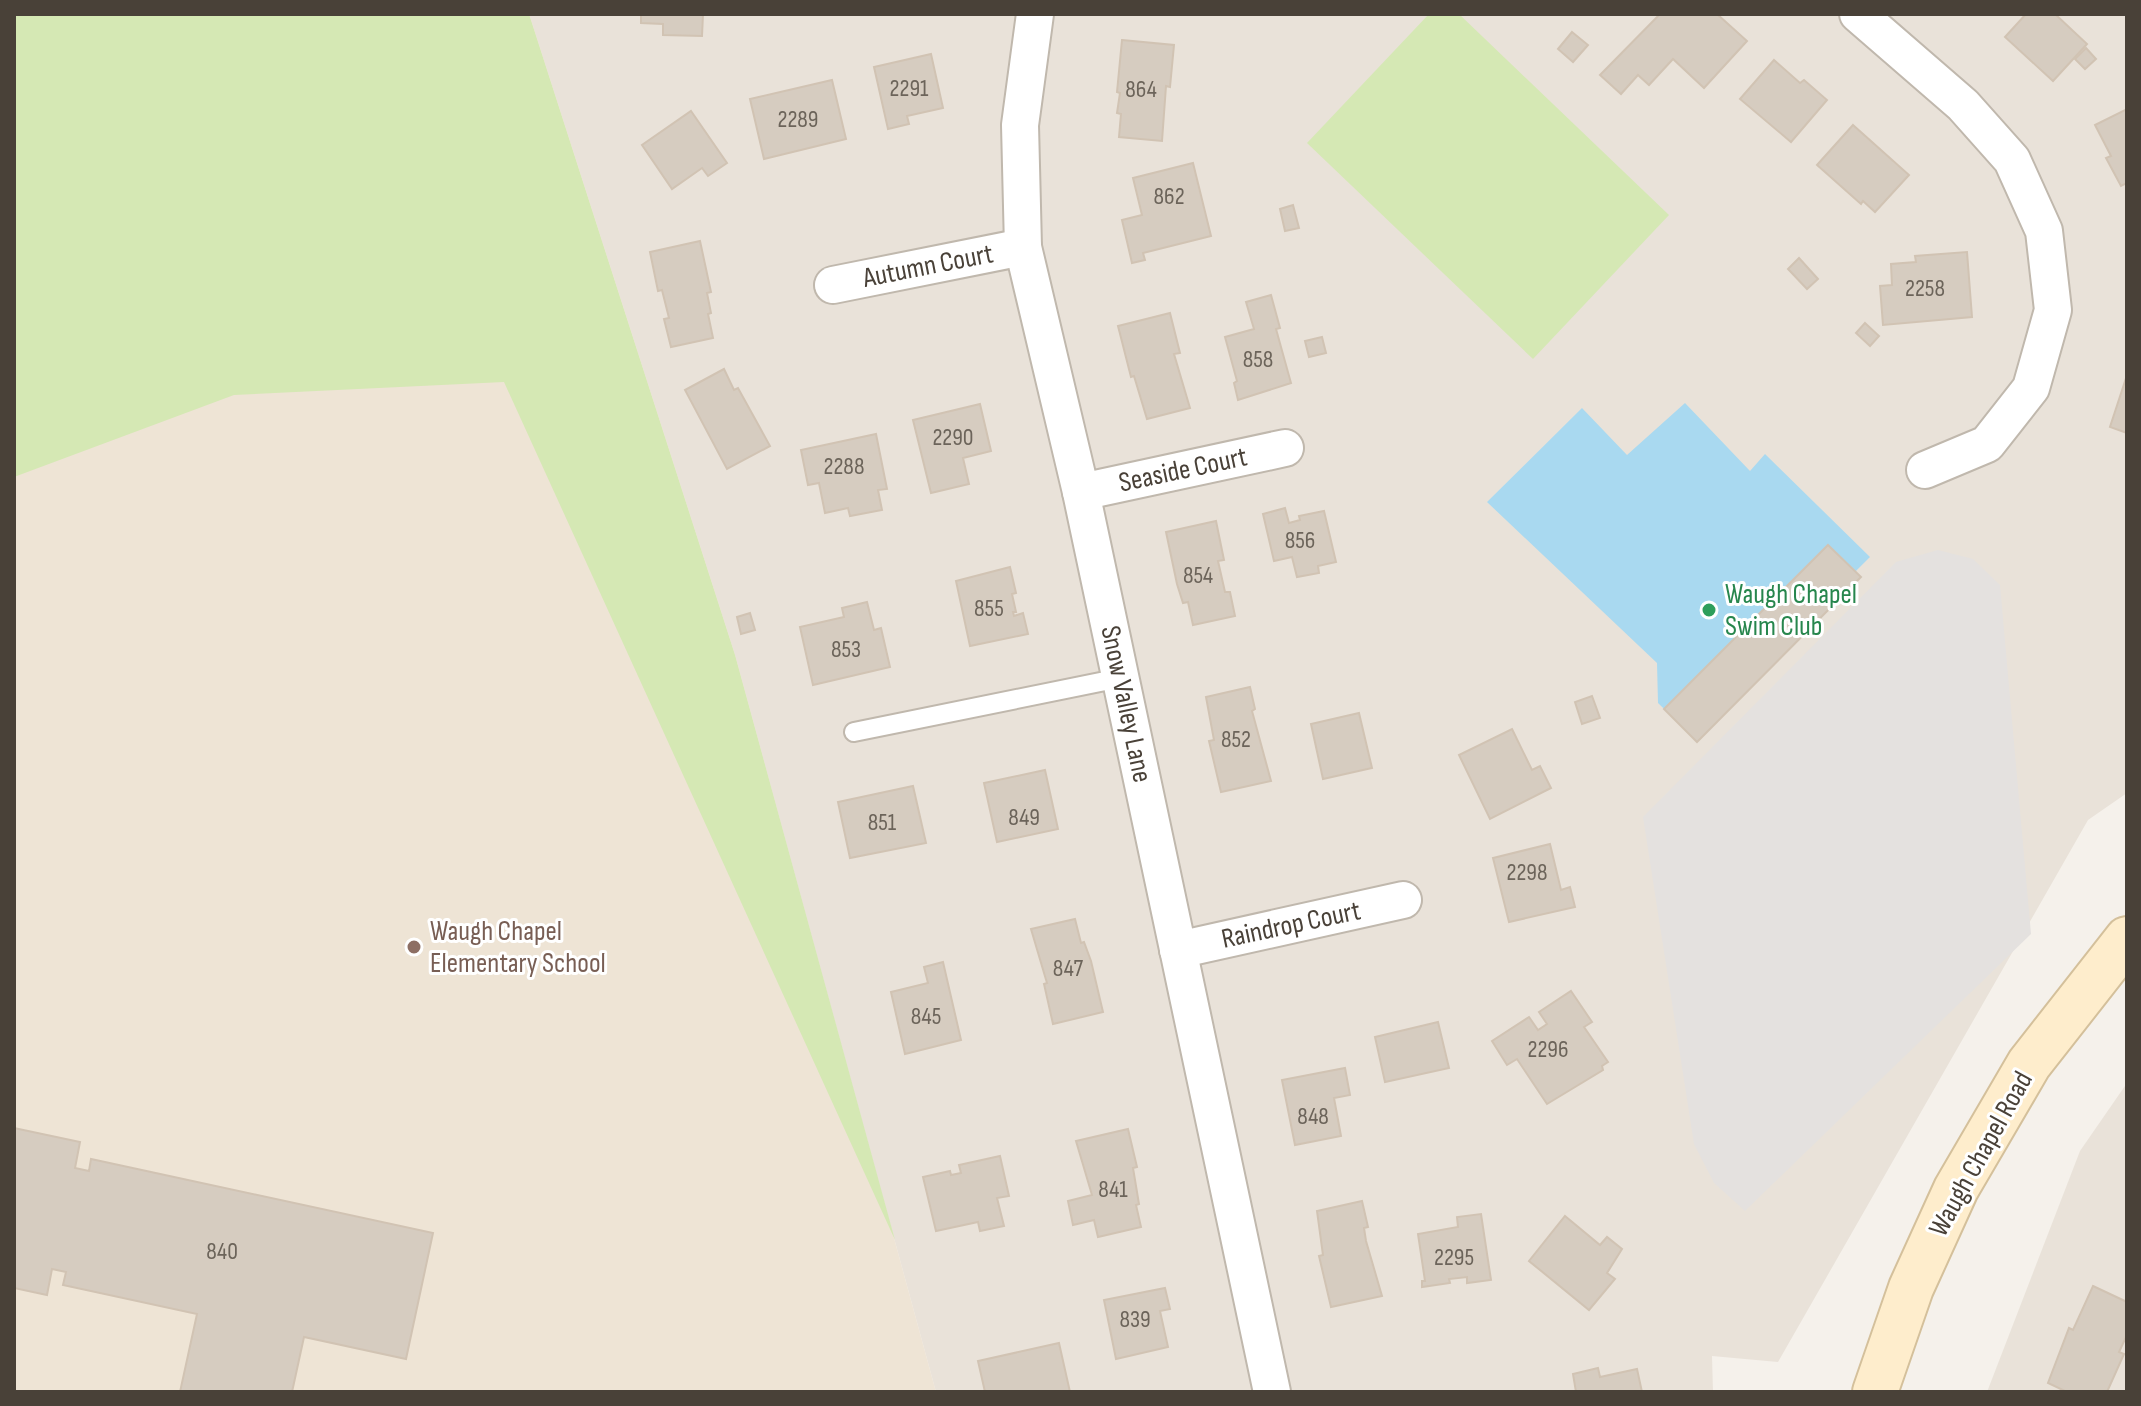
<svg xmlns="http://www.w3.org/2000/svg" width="2141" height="1406" font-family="'Sofia Sans Condensed',sans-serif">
  <rect width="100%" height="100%" fill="#f5f1eb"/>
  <g fill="#e9e2d9">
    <path d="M529 14H2127V793L2088 820 1778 1362 1712 1356 1713 1392H936L735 655Z"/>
    <path d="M2127 1083V1392H1987L2080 1151Z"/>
  </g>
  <path fill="#eee4d5" d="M14 14H529L735 655 936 1392H14Z"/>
  <g fill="#d5e8b4">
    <path d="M14 14H529L735 655 895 1240 504 382 234 395 14 477Z"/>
    <path d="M1429 14H1459L1669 215 1533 359 1307 143Z"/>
  </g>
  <path fill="#e4e1df" d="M1938 550 1973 559 2000 585 2031 934 1745 1211 1714 1183 1694 1144 1643 817 1896 562Z"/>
  <path fill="#a9d9f0" d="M1685 403 1750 471 1765 454 1870 557 1691 735 1658 703 1657 663 1487 502 1582 408 1627 455Z"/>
  <g fill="#d6ccc0" stroke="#d1c3b3" stroke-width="2">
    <path d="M641 14H703L702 36 663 35V24L641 23Z"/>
    <path d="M1660 14H1717L1747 41 1704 88 1673 59 1649 85 1638 75 1621 94 1600 75Z"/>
    <path d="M2026 14H2055L2087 44 2053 81 2005 37Z"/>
    <path d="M1572 32 1588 45 1573 62 1558 49Z"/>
    <path d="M1122 40 1174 45 1170 87 1166 86 1162 141 1119 137 1121 114 1117 113 1120 93 1117 92Z"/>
    <path d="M2086 48 2096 59 2085 69 2075 59Z"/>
    <path d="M931 54 943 108 907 116 909 124 888 129 874 67Z"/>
    <path d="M1774 60 1800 83 1804 80 1827 100 1791 142 1740 99Z"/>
    <path d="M832 80 846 139 764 159 750 99Z"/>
    <path d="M2127 109V183L2121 186 2106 158 2111 156 2095 125Z"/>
    <path d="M691 111 727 163 708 176 702 168 672 189 642 145Z"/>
    <path d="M1853 125 1909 175 1875 212 1863 201 1861 204 1817 165Z"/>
    <path d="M1193 163 1211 236 1143 253 1145 260 1132 263 1122 220 1142 215 1133 178Z"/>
    <path d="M1293 205 1299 228 1285 231 1280 209Z"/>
    <path d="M700 241 711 292 707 293 711 313 708 314 713 338 671 347 664 319 669 318 662 290 658 291 650 252Z"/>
    <path d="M1967 252 1972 317 1883 325 1880 286 1892 285 1891 264 1916 262 1915 256Z"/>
    <path d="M1799 258 1818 279 1807 289 1788 269Z"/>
    <path d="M1271 295 1280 328 1276 329 1291 383 1238 400 1234 383 1237 381 1225 337 1254 329 1246 302Z"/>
    <path d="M1170 313 1180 353 1174 354 1190 408 1147 419 1134 376 1131 377 1118 326Z"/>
    <path d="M1865 323 1879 336 1870 346 1856 333Z"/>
    <path d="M1322 337 1326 353 1309 357 1305 341Z"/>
    <path d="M724 369 734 390 738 388 770 446 727 469 685 390Z"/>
    <path d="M2127 375V433L2110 427Z"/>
    <path d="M980 404 991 451 963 458 969 484 931 493 913 420Z"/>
    <path d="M876 434 887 489 878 490 882 510 850 516 848 508 825 513 819 483 808 485 801 450Z"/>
    <path d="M1285 508 1289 523 1300 520 1299 516 1324 511 1336 562 1318 566 1319 573 1297 577 1292 557 1274 561 1263 514Z"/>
    <path d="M1216 521 1224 560 1218 561 1225 592H1230L1235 616 1193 625 1188 602 1183 603 1177 584 1166 532Z"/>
    <path d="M1828 545 1861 577 1697 742 1664 709Z"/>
    <path d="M1010 567 1016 593 1012 594 1016 612H1013L1014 616 1023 613 1028 634 970 646 956 581Z"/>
    <path d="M867 602 874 630 881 628 890 667 813 685 800 627 844 617 842 608Z"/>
    <path d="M750 613 755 630 741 634 737 617Z"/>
    <path d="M1250 687 1255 709 1252 711 1271 781 1221 792 1209 741 1214 740 1206 697Z"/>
    <path d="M1592 696 1600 718 1582 724 1575 702Z"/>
    <path d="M1359 713 1372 768 1323 779 1311 724Z"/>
    <path d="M1512 729 1532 770 1540 766 1551 788 1490 819 1459 755Z"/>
    <path d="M1045 770 1058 829 997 842 984 783Z"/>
    <path d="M913 786 926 843 850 858 838 802Z"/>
    <path d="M1550 844 1561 890 1570 887 1575 907 1509 922 1493 858Z"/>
    <path d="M1075 919 1081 943 1084 942 1091 961 1103 1012 1053 1024 1044 984 1047 983 1031 929Z"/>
    <path d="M943 962 961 1040 905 1054 891 992 928 983 924 967Z"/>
    <path d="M1571 991 1592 1022 1584 1027 1608 1062 1602 1066 1603 1070 1547 1104 1517 1059 1507 1065 1492 1041 1529 1017 1538 1030 1547 1024 1539 1012Z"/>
    <path d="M1438 1022 1449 1068 1385 1082 1375 1037Z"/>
    <path d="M1345 1068 1350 1095 1334 1098 1341 1136 1295 1145 1282 1080Z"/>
    <path d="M14 1128 80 1142 75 1168 89 1171 91 1159 433 1233 406 1359 304 1337 292 1392H180L197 1314 63 1285 66 1272 52 1269 47 1295 14 1288Z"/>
    <path d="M1128 1129 1137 1167 1133 1168 1139 1204 1136 1205 1141 1227 1098 1237 1094 1220 1073 1225 1068 1201 1092 1195 1076 1141Z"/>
    <path d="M1000 1156 1009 1196 997 1198 1004 1226 980 1231 978 1222 936 1231 923 1177 950 1171 951 1175 961 1173 959 1165Z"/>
    <path d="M1362 1201 1368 1227 1364 1228 1366 1241 1382 1296 1331 1307 1319 1256 1323 1255 1317 1211Z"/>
    <path d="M1481 1214 1491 1280 1467 1283V1277L1449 1279 1450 1283 1422 1287V1281H1425L1418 1234 1458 1227 1457 1217Z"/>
    <path d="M1565 1216 1600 1245 1607 1237 1622 1249 1607 1273 1615 1279 1589 1310 1529 1261Z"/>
    <path d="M2093 1286 2127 1302V1335L2119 1352 2124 1354 2107 1392H2067L2048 1383 2069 1328 2073 1330Z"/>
    <path d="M1165 1288 1170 1309 1160 1311 1168 1347 1116 1359 1104 1300Z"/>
    <path d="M1059 1343 1070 1392H985L978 1361Z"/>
    <path d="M1598 1368 1600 1377 1637 1369 1642 1392H1576L1573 1374Z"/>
  </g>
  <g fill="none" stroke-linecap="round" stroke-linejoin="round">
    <g stroke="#c0b8ad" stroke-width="22">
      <path id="lane" d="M854 732 1120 678"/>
    </g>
    <g stroke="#c0b8ad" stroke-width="40">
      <g id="street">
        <path d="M1035 14 1020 125 1023 247 1081 492 1272 1392"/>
        <path d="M1858 14 1963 105 2012 160 2044 231 2053 310 2031 388 1987 444 1925 470"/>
        <path d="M833 285 1023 247"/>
        <path d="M1081 492 1285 448"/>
        <path d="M1178 950 1403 900"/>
      </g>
    </g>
    <g stroke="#d4c09b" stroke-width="48">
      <path id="secondary" d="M1875 1392 1911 1288 1956 1189 2029 1064 2127 939"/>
    </g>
    <use href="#lane" stroke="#fff" stroke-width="18"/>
    <use href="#street" stroke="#fff" stroke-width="36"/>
    <use href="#secondary" stroke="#feedcc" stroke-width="44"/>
  </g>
  <circle fill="#2e9e5b" stroke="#fff" stroke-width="3" cx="1709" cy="610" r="8"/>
  <circle fill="#8d6e63" stroke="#fff" stroke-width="3" cx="414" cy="947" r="8"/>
  <g text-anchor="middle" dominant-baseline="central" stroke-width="6" stroke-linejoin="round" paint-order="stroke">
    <g font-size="24" fill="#6c645a">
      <text x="909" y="88">2291</text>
      <text x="1141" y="89">864</text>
      <text x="798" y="119">2289</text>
      <text x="1169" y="196">862</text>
      <text x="1925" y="288">2258</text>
      <text x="1258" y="359">858</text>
      <text x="953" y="437">2290</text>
      <text x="844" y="466">2288</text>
      <text x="1300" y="540">856</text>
      <text x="1198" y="575">854</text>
      <text x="989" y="608">855</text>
      <text x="846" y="649">853</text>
      <text x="1236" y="739">852</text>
      <text x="1024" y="817">849</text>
      <text x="882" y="822">851</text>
      <text x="1527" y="872">2298</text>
      <text x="1068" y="968">847</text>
      <text x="926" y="1016">845</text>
      <text x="1548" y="1049">2296</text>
      <text x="1313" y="1116">848</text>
      <text x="1113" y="1189">841</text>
      <text x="222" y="1251">840</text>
      <text x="1454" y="1257">2295</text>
      <text x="1135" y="1319">839</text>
    </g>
    <g font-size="28" fill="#494138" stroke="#fff">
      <text transform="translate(928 266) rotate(-11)">Autumn Court</text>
      <text transform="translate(1183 470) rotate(-12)">Seaside Court</text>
      <text transform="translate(1126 704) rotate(78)">Snow Valley Lane</text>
      <text transform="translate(1291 925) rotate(-12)">Raindrop Court</text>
      <text transform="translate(1981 1154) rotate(-61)">Waugh Chapel Road</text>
    </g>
    <g font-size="28" fill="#27864d" stroke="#fff" text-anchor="start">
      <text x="1725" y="594">Waugh Chapel<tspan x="1725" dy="32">Swim Club</tspan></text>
    </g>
    <g font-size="28" fill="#785e54" stroke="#fff" text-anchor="start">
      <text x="430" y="931">Waugh Chapel<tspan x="430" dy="32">Elementary School</tspan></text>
    </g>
  </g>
  <rect width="2141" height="1406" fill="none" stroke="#494138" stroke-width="32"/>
</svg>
